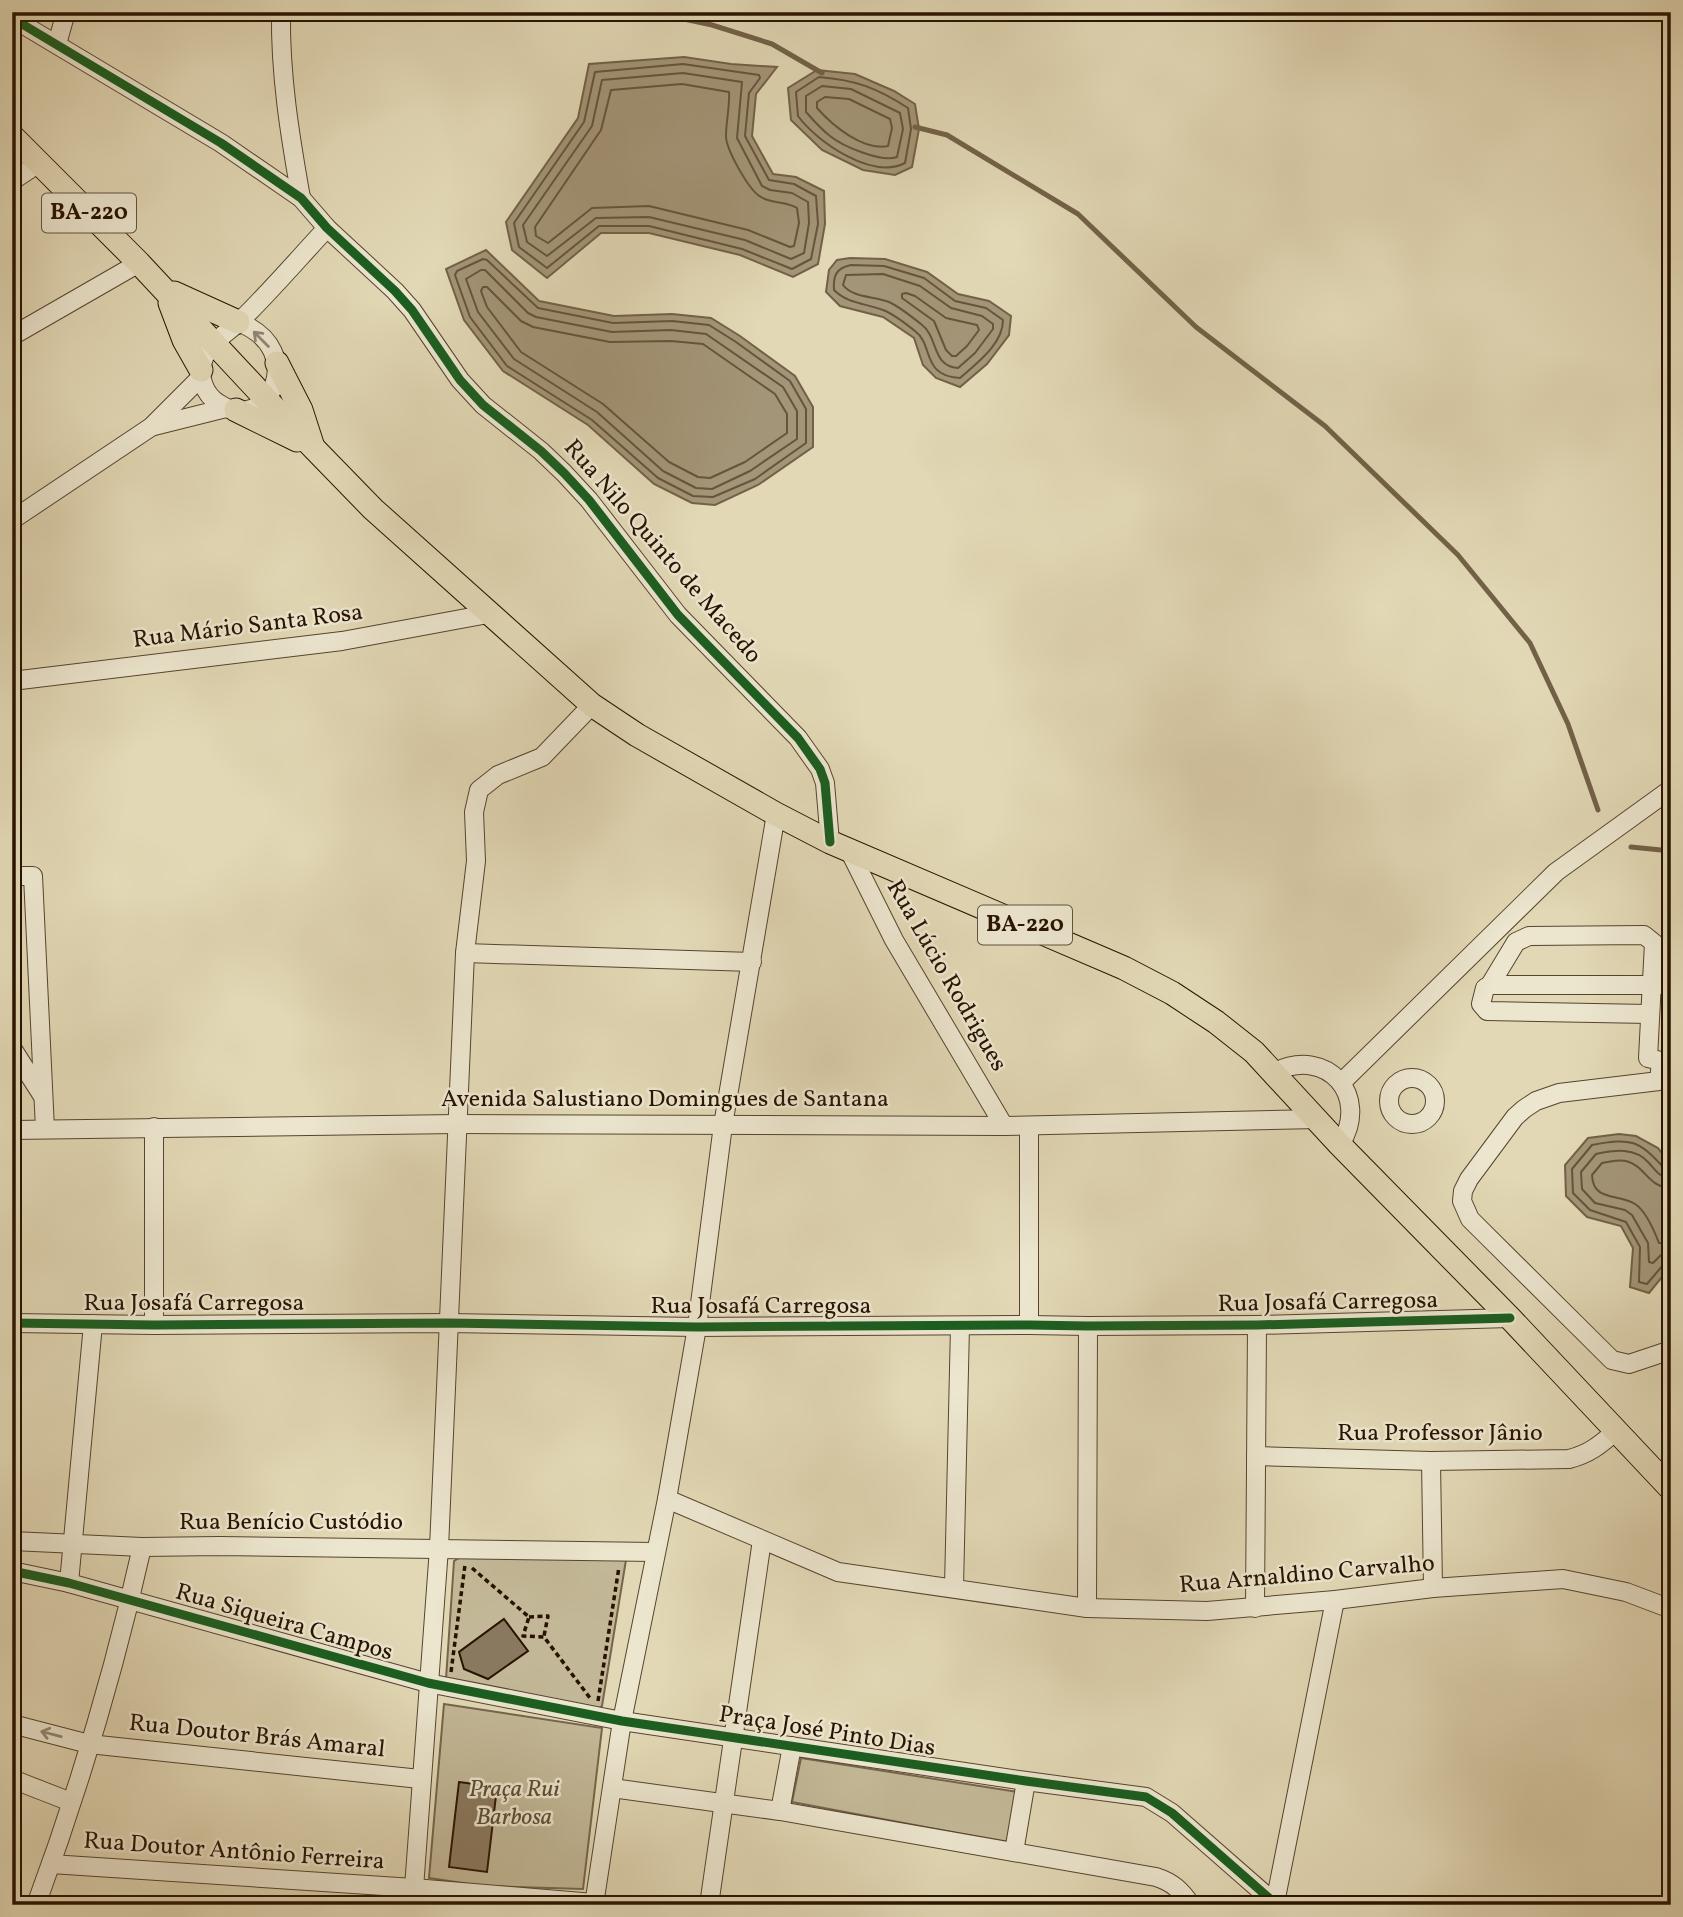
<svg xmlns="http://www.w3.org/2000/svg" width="1683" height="1917" font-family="Vollkorn,serif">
  <rect width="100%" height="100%" fill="#e2d8b5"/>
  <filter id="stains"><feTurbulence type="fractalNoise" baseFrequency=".00286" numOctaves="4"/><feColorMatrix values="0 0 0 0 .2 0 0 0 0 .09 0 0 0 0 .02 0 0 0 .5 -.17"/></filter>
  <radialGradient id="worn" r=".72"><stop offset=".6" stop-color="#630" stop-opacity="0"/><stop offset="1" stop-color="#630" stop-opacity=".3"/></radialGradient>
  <g fill="#c2b796" stroke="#75654b" stroke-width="2">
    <path d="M469 1552 626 1560 602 1706 594 1711 446 1679 454 1561Z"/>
    <path d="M444 1704 602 1728 583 1889 483 1886 429 1878Z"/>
    <path d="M801 1758 1018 1792 1010 1843 792 1802Z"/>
  </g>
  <g fill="#a39577" stroke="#726147" stroke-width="2">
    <path d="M684 57 731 64 777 67 756 94 752 136 773 174 796 177 824 191 825 224 818 264 793 277 740 255 649 233H601L547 278 512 250 506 222 578 118 589 64Z"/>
    <path d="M817 70 855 74 894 91 915 104 919 129 912 167 895 175 863 170 822 150 791 120 788 88Z"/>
    <path d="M486 250 539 301 614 316 672 314 711 318 740 336 795 376 813 407V447L758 485 715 505 692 503 654 484 588 425 503 371 464 320 446 269Z"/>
    <path d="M850 258 885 259 927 272 958 294 989 301 1011 316 1009 335 987 364 960 387 936 378 923 365 914 338 883 317 840 306 826 292 829 270 837 260Z"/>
    <path d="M1619 1134 1636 1136 1658 1148 1671 1165V1266L1649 1293 1630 1287 1633 1248 1621 1226 1587 1217 1566 1196 1565 1165 1588 1138Z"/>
  </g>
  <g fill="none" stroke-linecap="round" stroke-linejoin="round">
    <g stroke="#66543c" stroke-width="2">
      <path d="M683 64 759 75 760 78 749 93 745 136 769 180 794 184 816 196 818 224 811 259 792 269 742 249 649 226H599L547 268 519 247 514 223 584 122 595 72Z"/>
      <path d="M683 73 742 82 737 138 762 186 770 190 792 193 808 202 809 223 804 253 791 259 745 240 649 217 596 218 547 256 527 242 523 225 592 126 602 80Z"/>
      <path d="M819 77C856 80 877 88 908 108L911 129 905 163C872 180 817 142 798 116L796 92Z"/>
      <path d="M682 84 729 92C730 106 726 121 726 136 726 149 749 191 761 197 772 204 786 201 797 208L799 223 794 246 790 247 748 230 649 206 592 208 548 243 536 236 535 227 601 130 611 90Z"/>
      <path d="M822 86 851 89 900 113 903 129 897 157C882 163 842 146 830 136 821 129 813 120 806 112V96Z"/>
      <path d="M825 97 849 99 890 119 892 128 888 146C863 151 833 126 817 108V102Z"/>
      <path d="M483 259 487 260 538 308 613 323 672 321 709 325 736 342 790 381 806 409V443L755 479 713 497 693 496 658 478 592 420 507 366 470 317 455 275 457 271Z"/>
      <path d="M851 265 884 266 924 278 955 301 986 308 1003 320C1003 344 977 363 960 378 921 376 934 345 915 331 906 324 894 314 883 310 865 303 848 304 834 290 833 276 836 268 851 265Z"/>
      <path d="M481 270H485L528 313 536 317 612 332 671 330 706 334 783 387 797 411V439L750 471 712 489 696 488 663 471 597 412 514 359 478 312 466 279Z"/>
      <path d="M846 275 883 274 920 286 951 308 982 316 993 324V329L975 353 958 368C931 366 939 337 921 324 912 317 900 307 889 302 874 296 853 298 843 285Z"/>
      <path d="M483 287H487L521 321 533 327 610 342 671 341 703 344 775 394 787 414V433L745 462 710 478 698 477 669 462 603 404 521 352 487 307 481 291Z"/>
      <path d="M906 293 915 296 946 318 977 325 979 330 967 346 956 356H952L946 350 934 321 902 298V294Z"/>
      <path d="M1671 1169 1664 1168C1638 1139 1630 1138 1592 1145L1572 1169 1573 1193 1590 1210 1626 1222 1640 1247 1639 1282 1647 1284 1663 1265 1671 1262"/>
      <path d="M1671 1178C1659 1177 1656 1171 1649 1163 1635 1147 1615 1150 1596 1154L1581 1172 1582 1189 1595 1203 1625 1210 1632 1215 1648 1243 1649 1262 1653 1263 1661 1255 1671 1254"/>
      <path d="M1671 1188C1647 1187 1646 1166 1626 1161 1619 1159 1610 1162 1602 1163L1592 1175C1593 1202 1618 1193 1635 1204 1646 1211 1654 1230 1659 1243H1671"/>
    </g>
    <g stroke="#726147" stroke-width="5">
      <path d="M651 12 712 25 772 44 822 73"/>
      <path d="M915 127 947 135 1078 214 1196 327 1325 426 1458 555 1530 643 1568 724 1598 810"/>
      <path d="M1631 847 1671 851"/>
    </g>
  </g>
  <g fill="#89795e" stroke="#281300" stroke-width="2">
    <path d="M504 1619 528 1651 488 1679 464 1669 459 1652Z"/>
    <path d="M459 1782 497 1787 487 1872 449 1867Z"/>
  </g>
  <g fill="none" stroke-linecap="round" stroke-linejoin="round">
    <g stroke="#56442d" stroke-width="20">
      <g id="minor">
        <path d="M281 12C280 75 290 136 301 198"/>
        <path d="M12 18 221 143 301 198 327 228 395 291 412 310 460 380 483 405 541 451 564 473 589 500 678 615 798 738 820 769 825 783 830 842"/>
        <path d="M57 44 66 12"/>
        <path d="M12 181 39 163"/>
        <path d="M238 322C311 350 267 437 218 403 204 394 198 376 203 361 208 343 226 334 239 322 270 292 298 259 327 228"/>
        <path d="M12 336 139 263"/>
        <path d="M154 426 226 408"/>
        <path d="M12 520 151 427 201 377"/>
        <path d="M12 681 342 641 488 614"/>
        <path d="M849 850 894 940 1004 1126"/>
        <path d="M12 876H33L45 1129"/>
        <path d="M465 953 752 962"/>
        <path d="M1490 985 1516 942 1529 936 1644 935 1654 943 1648 1058 1661 1061 1659 1081 1559 1093 1536 1101 1524 1109 1515 1117 1469 1179 1463 1191 1462 1201 1470 1219 1612 1360 1629 1364 1671 1350"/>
        <path d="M1650 1014 1487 1011 1481 1004 1485 988 1490 985H1671"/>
        <path d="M12 1048 42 1095"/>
        <path d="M1275 1072C1327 1046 1371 1096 1340 1145"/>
        <circle cx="1412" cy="1101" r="23"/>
        <path d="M1341 1083 1556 872 1671 789"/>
        <path d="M154 1127V1325"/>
        <path d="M12 1130 457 1124 1004 1126 1318 1119"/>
        <path d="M12 1323 154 1325 448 1323 697 1327 1029 1325 1088 1326 1257 1325 1510 1318"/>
        <path d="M1029 1325V1126"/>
        <path d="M1256 1456 1431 1461 1569 1459C1589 1454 1600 1445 1616 1431"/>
        <path d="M1431 1461 1433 1588"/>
        <path d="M667 1499 838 1572 1087 1608 1207 1611 1335 1600 1433 1588 1563 1579 1626 1592 1671 1609"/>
        <path d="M12 1541 142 1547 219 1546 655 1552"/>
        <path d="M12 1571 69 1583 428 1683 622 1721 1026 1781 1146 1797 1172 1813 1277 1905"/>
        <path d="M69 1583 93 1324"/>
        <path d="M954 1587 960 1326"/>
        <path d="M1087 1608 1088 1326"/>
        <path d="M1255 1608 1257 1325"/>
        <path d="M12 1724 89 1744 420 1779"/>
        <path d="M12 1779 71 1802"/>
        <path d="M612 1788 780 1811 1156 1877C1172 1882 1181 1890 1191 1905"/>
        <path d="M780 1811 792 1746"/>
        <path d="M1014 1852 1026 1781"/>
        <path d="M51 1864 414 1888 594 1903"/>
        <path d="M414 1888 439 1548 465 953 476 861 474 812 479 790 498 775 542 757 592 705"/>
        <path d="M1275 1903 1335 1600"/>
        <path d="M36 1905C79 1789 115 1668 142 1547"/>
        <path d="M594 1905 622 1721 667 1499 697 1327 723 1125 776 814"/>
        <path d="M709 1905 762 1540"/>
      </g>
    </g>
    <g stroke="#281300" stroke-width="25">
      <g id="major">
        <path d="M12 136 139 263 266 399 373 509 592 705 637 735 776 814 830 842 1124 968 1172 993 1216 1022 1254 1052 1340 1145 1510 1318 1671 1489"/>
        <path d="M174 293 238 322"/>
        <path d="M170 303 184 340 201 370"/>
        <path d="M277 363 301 410 312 444"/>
        <path d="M236 410 297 440"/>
      </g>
    </g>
    <g stroke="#281300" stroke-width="3.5" stroke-dasharray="5 3.5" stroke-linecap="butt">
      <path d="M472 1568 529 1617 523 1636 544 1637 590 1698"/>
      <path d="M529 1617 548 1616 544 1636"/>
      <path d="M451 1672 465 1565"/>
      <path d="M598 1701 619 1567"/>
    </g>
    <use href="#minor" stroke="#ece6cf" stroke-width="18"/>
    <use href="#major" stroke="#e2d8b5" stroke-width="23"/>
    <g stroke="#ece6cf" stroke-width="13">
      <g id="cycleway">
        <path d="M12 18 221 143 301 198 327 228 395 291 412 310 460 380 483 405 541 451 564 473 589 500 678 615 798 738 820 769 825 783 830 842"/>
        <path d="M12 1323 154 1325 448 1323 697 1327 1029 1325 1088 1326 1257 1325 1510 1318"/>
        <path d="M12 1571 69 1583 428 1683 622 1721 1026 1781 1146 1797 1172 1813 1277 1905"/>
      </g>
    </g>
    <use href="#cycleway" stroke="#1b5e20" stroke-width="9"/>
  </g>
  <defs><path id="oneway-shaft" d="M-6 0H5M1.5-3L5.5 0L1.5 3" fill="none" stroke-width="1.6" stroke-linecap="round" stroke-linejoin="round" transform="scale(1.75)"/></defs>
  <g stroke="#948772">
    <use href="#oneway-shaft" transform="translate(261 339) rotate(-135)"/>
    <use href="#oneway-shaft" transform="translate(51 1734) rotate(-165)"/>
  </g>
  <g text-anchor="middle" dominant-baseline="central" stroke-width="5" stroke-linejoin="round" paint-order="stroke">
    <g fill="#ece6cf" stroke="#63523e" stroke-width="2">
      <rect x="42" y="193.5" width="94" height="39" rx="5"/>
      <rect x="978" y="905.5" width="94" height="39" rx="5"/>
    </g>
    <g font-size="23" font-weight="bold" fill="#281300">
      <text x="89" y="213">BA-220</text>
      <text x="1025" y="925">BA-220</text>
    </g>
    <g font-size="24" fill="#281300" stroke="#ece6cf">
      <text transform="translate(662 552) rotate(49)">Rua Nilo Quinto de Macedo</text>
      <text transform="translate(248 627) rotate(-7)">Rua Mário Santa Rosa</text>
      <text transform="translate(946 976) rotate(60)">Rua Lúcio Rodrigues</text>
      <text x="665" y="1100">Avenida Salustiano Domingues de Santana</text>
      <text transform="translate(1328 1303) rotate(-1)">Rua Josafá Carregosa</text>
      <text x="194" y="1304">Rua Josafá Carregosa</text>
      <text x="761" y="1307">Rua Josafá Carregosa</text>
      <text x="1440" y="1434">Rua Professor Jânio</text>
      <text x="291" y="1523">Rua Benício Custódio</text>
      <text transform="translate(1307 1575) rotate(-5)">Rua Arnaldino Carvalho</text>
      <text transform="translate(284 1623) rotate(16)">Rua Siqueira Campos</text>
      <text transform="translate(827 1732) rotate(9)">Praça José Pinto Dias</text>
      <text transform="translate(257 1737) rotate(6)">Rua Doutor Brás Amaral</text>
      <text transform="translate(234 1852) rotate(4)">Rua Doutor Antônio Ferreira</text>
    </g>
    <g font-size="24" font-style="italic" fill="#5e4c34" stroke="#ece6cf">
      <text x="514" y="1790">Praça Rui<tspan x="514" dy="28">Barbosa</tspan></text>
    </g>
  </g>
  <rect width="1683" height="1917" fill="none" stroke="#e2d8b5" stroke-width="42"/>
  <rect x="14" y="14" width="1655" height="1889" fill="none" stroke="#281300" stroke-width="3.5"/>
  <rect x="21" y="21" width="1641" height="1875" fill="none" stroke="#281300" stroke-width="2"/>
  <rect width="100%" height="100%" filter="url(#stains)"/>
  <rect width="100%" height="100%" fill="url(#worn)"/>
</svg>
